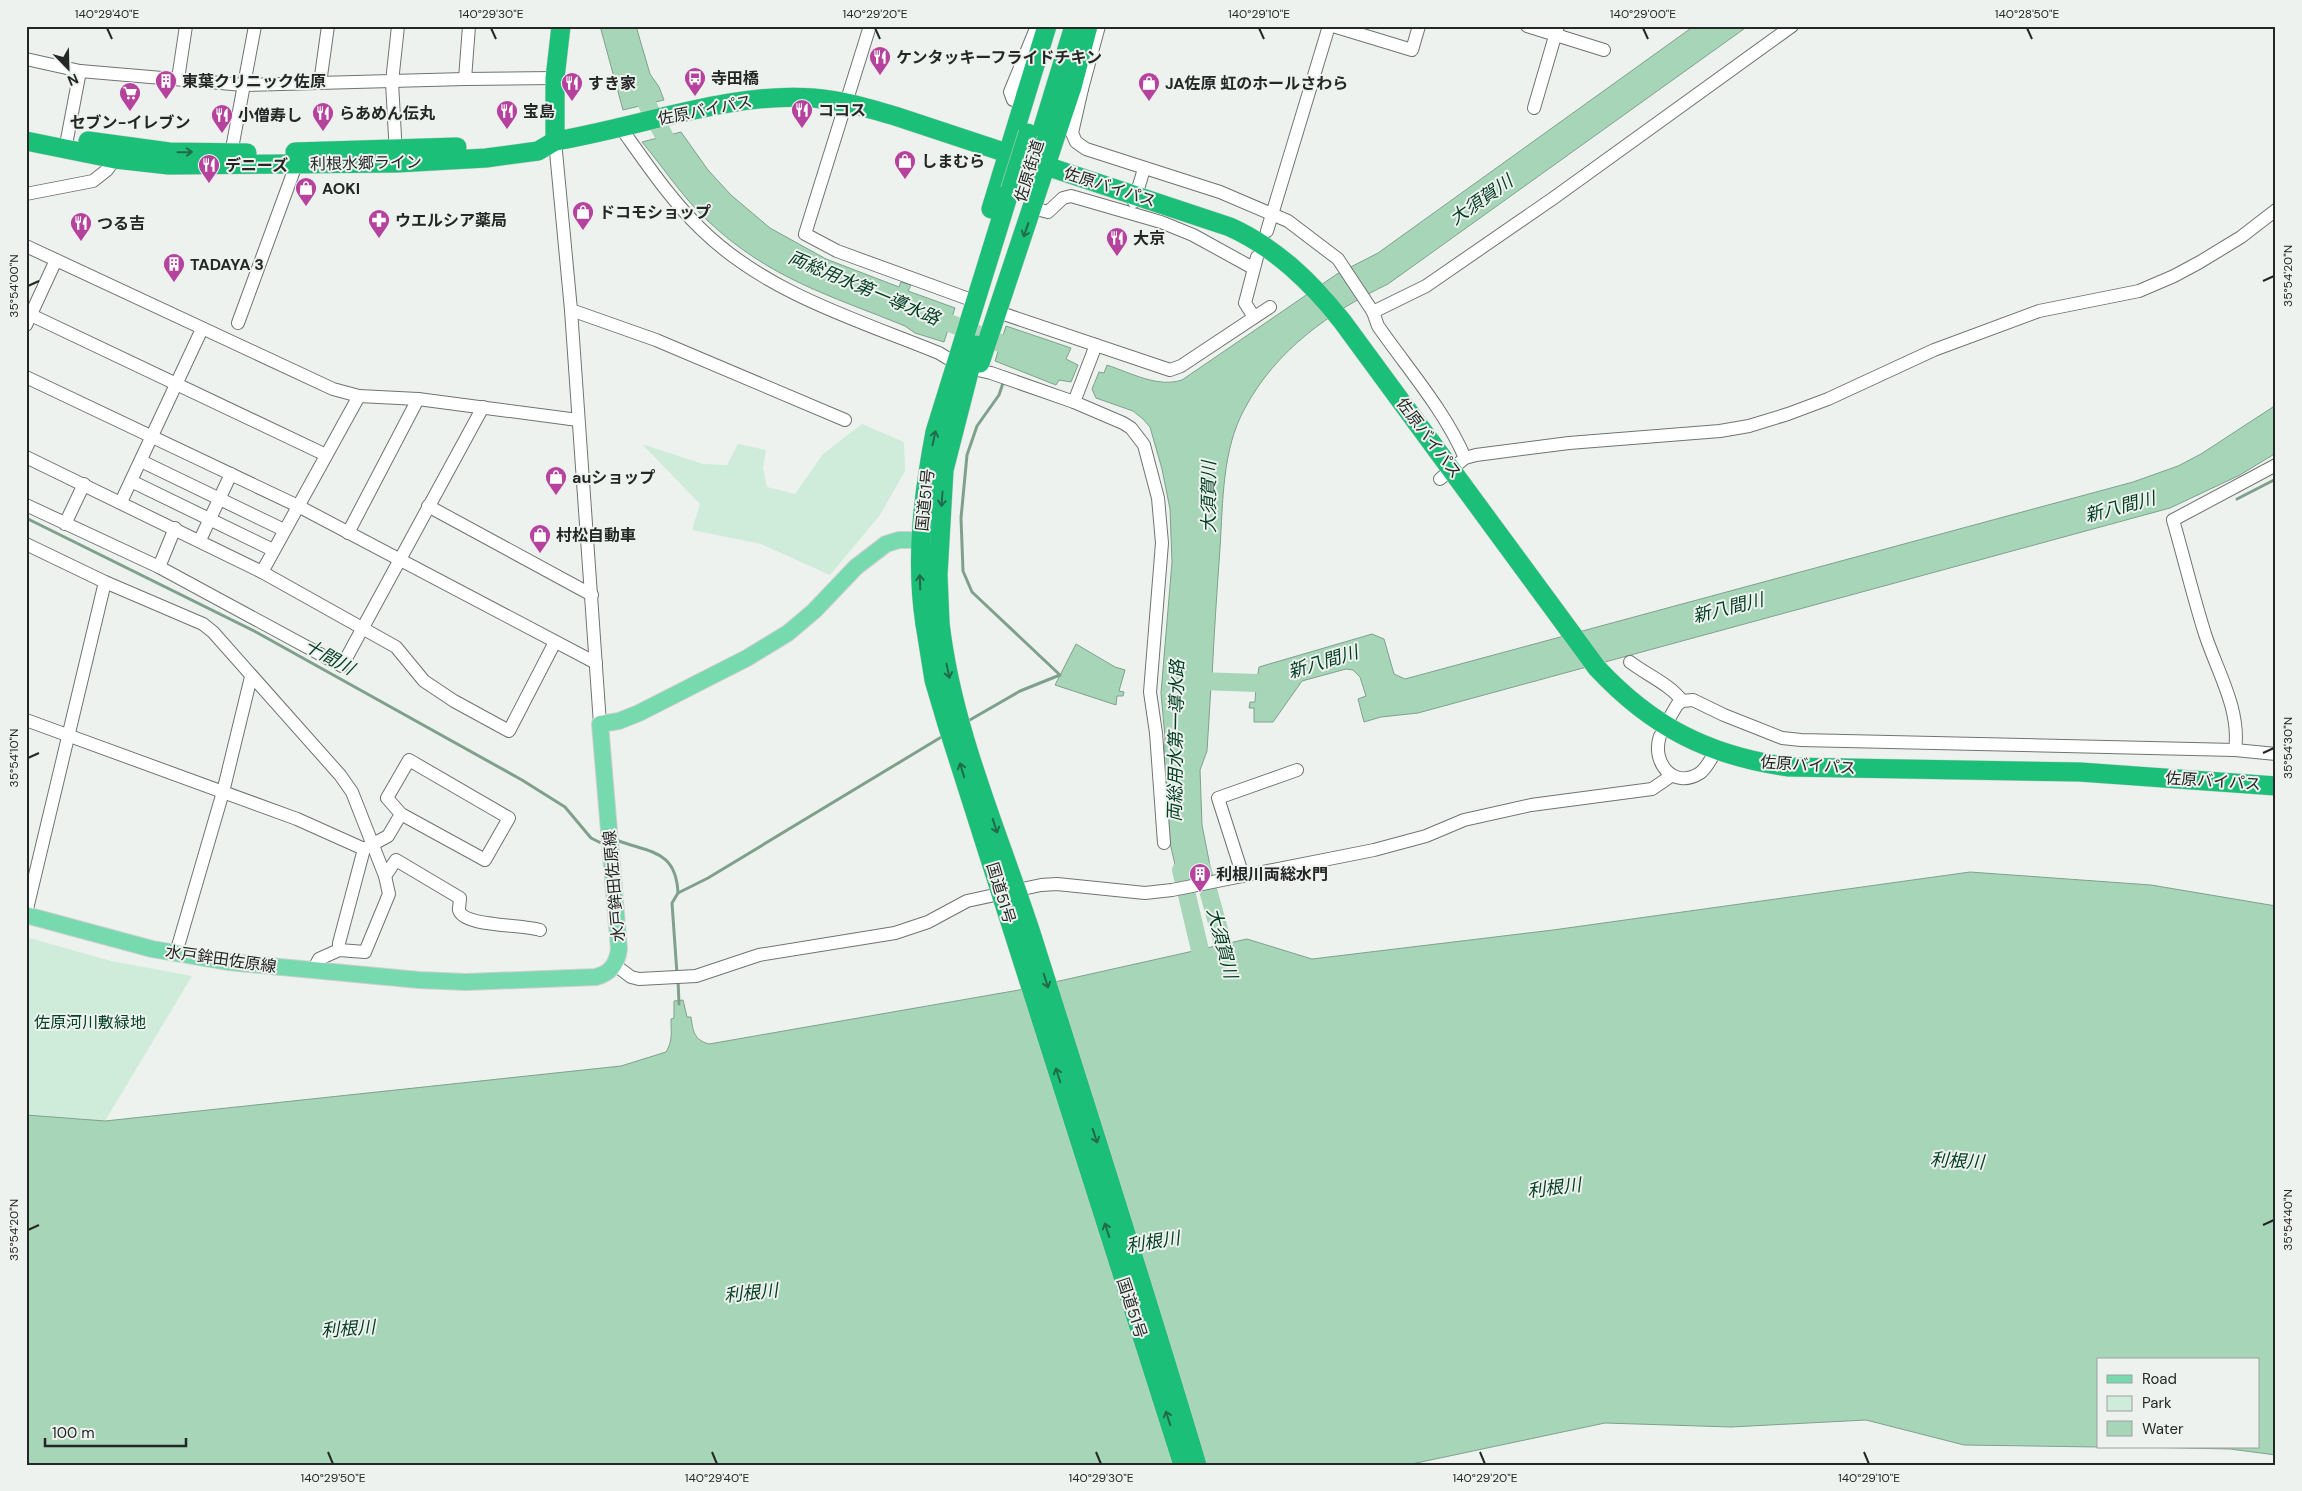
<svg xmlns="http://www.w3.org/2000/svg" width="2302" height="1491" font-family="'DM Sans','Noto Sans JP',sans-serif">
  <rect width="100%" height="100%" fill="#eef2ef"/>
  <g fill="#ceecd9">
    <path d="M862 424 904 442 905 471 880 515 830 575 761 544 692 530 700 504 642 444 703 464 727 465 738 444 766 450 763 468 767 487 795 494 823 454Z"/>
    <path d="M26 937 111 961 192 976 105 1121 26 1115Z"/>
  </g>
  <g fill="#a6d5b8" stroke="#7fa18c">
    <path d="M600 26H636L650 74 659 87 664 100 623 110Z"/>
    <path d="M1694 26H1748L1388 284C1330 312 1276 350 1245 408 1222 449 1223 502 1220 548 1217 591 1214 634 1212 677H1215V685L1211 686 1207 751 1200 770 1202 825 1212 876 1179 882 1167 830 1164 786 1165 737 1161 693 1172 562 1170 509 1162 469 1150 427 1143 419 1133 411 1096 398 1092 389 1099 372 1104 373 1107 365C1131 373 1158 388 1182 380L1337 274 1378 253Z"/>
    <path d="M681 132 708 170 731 195 770 228 826 259 899 287 901 282 911 285 908 291 955 308 944 342 915 333 905 326C829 295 770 279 708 221 682 197 664 168 642 142Z"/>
    <path d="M1006 326 1071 348 1066 359 1078 365 1071 382 1059 380 1056 385 995 361Z"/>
    <path d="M2276 405V453L2240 475 2170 508 1418 713 1381 717 1364 722 1358 699 1366 696 1360 677 1353 670 1346 669 1302 681 1273 722H1254V708H1249L1250 702H1255L1256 687 1234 686 1235 679 1257 681 1259 667 1372 634 1384 639 1394 674 1405 679 2133 482 2178 466 2201 454Z"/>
    <path d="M1076 644 1115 667 1125 670 1119 691 1124 692 1123 696H1117L1116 705 1055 685Z"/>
    <path d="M1970 872 2151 885 2276 906V1455L2230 1449 2139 1447H2258V1360H2098V1447L1964 1445 1866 1420 1731 1427 1605 1423 1407 1465H26V1115L105 1121 621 1066 666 1052C673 1041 671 1031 671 1019L674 1018V1001L683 1000 687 1017H691C693 1031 694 1040 709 1044L1019 990 1247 939 1312 959 1553 930Z"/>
  </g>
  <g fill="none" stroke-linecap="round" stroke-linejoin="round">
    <g stroke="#7fa18c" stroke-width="3">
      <path d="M2237 499 2276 479"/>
      <path d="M26 518 256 632 522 780 565 807 591 838 603 844"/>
      <path d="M968 721 1020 691 1060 675 972 592 963 571 961 518 967 455 977 426 999 395 1004 380"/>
      <path d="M619 841C652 853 676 851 678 893"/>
      <path d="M677 974 672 903 678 893 708 878 943 736"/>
      <path d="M678 980 679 1004"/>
    </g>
    <g stroke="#a6d5b8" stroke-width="18">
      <path d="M636 84 675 156"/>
      <path d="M929 315 1023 352"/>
      <path d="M1200 681 1257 683"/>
      <path d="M1202 868 1229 966"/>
      <path d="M1181 870 1205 971"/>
    </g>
    <g stroke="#707471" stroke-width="14">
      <g id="minor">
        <path d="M469 26 465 79 555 78"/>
        <path d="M870 26 805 234 837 251 966 298"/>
        <path d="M1333 26 1412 50 1419 26"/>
        <path d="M1527 26 1604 50"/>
        <path d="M26 59 80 71 244 85 465 79"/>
        <path d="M178 79 186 26"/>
        <path d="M320 83 328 26"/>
        <path d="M1072 87 1082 89 1072 133 1076 142 1086 149 1220 192 1288 221 1338 259 1373 312 1426 286 1555 197 1792 26"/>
        <path d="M1082 89 1099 26"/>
        <path d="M1022 102 1013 100 1010 92 1037 26"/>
        <path d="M1534 108 1558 26"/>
        <path d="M621 128C646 163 670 199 701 229 766 293 858 320 939 353L957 364"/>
        <path d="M555 141 571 310 600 724"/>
        <path d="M65 150 80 71"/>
        <path d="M396 155 392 82 398 26"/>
        <path d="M230 159 255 26"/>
        <path d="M26 194 93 181 107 170 115 159"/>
        <path d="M1134 202 1144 169"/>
        <path d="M1033 208 1048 212 1063 198 1071 196 1161 222 1193 235 1253 268"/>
        <path d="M1267 231 1329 26"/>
        <path d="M26 246 333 389 359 396 418 399 578 420"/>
        <path d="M571 310 656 340 845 420"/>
        <path d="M998 312 1170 370 1181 366 1270 307"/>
        <path d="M1373 312 1378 326C1408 369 1445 411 1465 458"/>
        <path d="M31 315 326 455"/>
        <path d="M1254 317 1245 303 1257 257"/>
        <path d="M238 323 296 165"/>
        <path d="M26 325 56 260"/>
        <path d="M969 368 991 373 1074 402 1123 423 1131 428 1144 445 1158 498 1162 543 1150 692 1156 733 1164 843"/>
        <path d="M26 377 298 506 596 663"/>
        <path d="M1074 402 1096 345"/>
        <path d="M26 457 262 572 396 647 424 681 454 701 509 731 555 642"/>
        <path d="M141 461 284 530"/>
        <path d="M1440 479 1465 458 1476 455 1569 443 1720 431 1749 426 1788 414 1828 399 1934 350 2039 311 2139 291 2174 276 2200 262 2241 237 2276 210"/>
        <path d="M131 481 273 550"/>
        <path d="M121 502 202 329"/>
        <path d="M26 505 159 567 342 666 483 407"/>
        <path d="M428 506 592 595"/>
        <path d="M65 524 84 484"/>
        <path d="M348 533 418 399"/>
        <path d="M200 540 231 474"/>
        <path d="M26 544 105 582 203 624 213 632 340 775 352 792 385 876 396 860 460 898C460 901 459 906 459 910 463 927 523 924 540 930"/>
        <path d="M159 567 175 528"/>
        <path d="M262 572 359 396"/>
        <path d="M1630 662C1647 675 1671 685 1682 701"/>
        <path d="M1670 717 1677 705 1682 701 1693 700 1724 715 1782 738 1801 740 2235 750 2276 754"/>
        <path d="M26 720 297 819 364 849 388 836 401 814 485 860 509 818 409 760 387 798 401 814"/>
        <path d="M1660 736C1651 762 1673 790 1700 773 1707 768 1711 757 1717 751"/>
        <path d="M2235 750C2241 710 2217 671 2205 634 2193 596 2184 558 2173 520L2276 465"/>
        <path d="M1243 876 1218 798 1297 770"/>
        <path d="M26 913 105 582"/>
        <path d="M339 950V943L364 849"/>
        <path d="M176 953 223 792 251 677"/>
        <path d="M615 965 631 977 639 979 696 976 759 955 895 933 928 922 967 901 1041 885 1057 884 1145 893 1172 890 1374 850 1426 836 1464 820 1531 805 1652 789 1671 776"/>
        <path d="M313 970 319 959 339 950 365 952 389 894 385 876"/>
      </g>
    </g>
    <g stroke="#cfcfcf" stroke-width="18">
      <path id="major" d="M26 915 152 949 228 962 419 980 466 982 596 977C611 973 617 964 619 949L600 724 619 721 639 713 747 658 788 633 814 611 856 567 886 544 899 540H933"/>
    </g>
    <g stroke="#cfcfcf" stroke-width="20">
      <g id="highway">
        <path d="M1040 137 1074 26"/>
        <path d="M26 141 115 159 169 165 397 163 486 158 538 151 555 141C635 128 734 91 813 98 841 100 868 108 895 116L1230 227C1276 248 1311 282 1342 321L1597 668C1652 727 1709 756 1789 767L2080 772 2276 786"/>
        <path d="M88 141 169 152 247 153"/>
        <path d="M555 141V78L561 26"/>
        <path d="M295 152 457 147"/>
        <path d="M991 209 1047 26"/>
        <path d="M980 363 1072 87 1088 26"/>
        <path d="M940 623 938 575 944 470 976 345"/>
        <path d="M925 624C915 560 923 495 935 432L1010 190"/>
      </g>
    </g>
    <use href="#minor" stroke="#fff" stroke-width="12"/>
    <use href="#major" stroke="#77d9ae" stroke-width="16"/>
    <use href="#highway" stroke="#1cbf78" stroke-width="19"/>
    <g stroke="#cfcfcf" stroke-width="20" stroke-linecap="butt">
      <g id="highway-bridge">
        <path d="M1010 190 1028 133"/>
        <path d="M940 623C952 729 998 832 1031 933 1087 1110 1144 1287 1197 1465"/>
        <path d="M925 624 934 680 947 724 1183 1465"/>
      </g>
    </g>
    <use href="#highway-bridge" stroke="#1cbf78" stroke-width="19"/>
  </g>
  <defs><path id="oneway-shaft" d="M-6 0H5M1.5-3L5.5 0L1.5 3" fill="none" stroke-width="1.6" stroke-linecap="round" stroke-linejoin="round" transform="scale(1.25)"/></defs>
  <g stroke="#216b4b">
    <use href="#oneway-shaft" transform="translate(185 152) rotate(-1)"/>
    <use href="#oneway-shaft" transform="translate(1026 230) rotate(109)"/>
    <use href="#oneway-shaft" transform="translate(934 438) rotate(-78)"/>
    <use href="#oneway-shaft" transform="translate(942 499) rotate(94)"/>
    <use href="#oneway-shaft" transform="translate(920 582) rotate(-92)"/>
    <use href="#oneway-shaft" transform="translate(948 671) rotate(78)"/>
    <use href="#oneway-shaft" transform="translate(962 770) rotate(-107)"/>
    <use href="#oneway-shaft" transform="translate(995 826) rotate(72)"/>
    <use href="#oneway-shaft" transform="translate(1046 981) rotate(72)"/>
    <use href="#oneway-shaft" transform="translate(1058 1075) rotate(-108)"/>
    <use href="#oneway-shaft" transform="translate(1095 1136) rotate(72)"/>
    <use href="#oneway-shaft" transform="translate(1107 1230) rotate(-108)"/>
    <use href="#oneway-shaft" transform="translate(1168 1418) rotate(-108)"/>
  </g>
  <path fill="none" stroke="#252726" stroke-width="2" d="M107 28 112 39M491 28 496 39M875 28 880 39M1259 28 1264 39M1643 28 1648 39M2027 28 2032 39M2263 281 2274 276M28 286 39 281M2263 753 2274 748M28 758 39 753M2263 1225 2274 1220M28 1230 39 1225M328 1452 333 1464M712 1452 717 1464M1096 1452 1101 1464M1480 1452 1485 1464M1864 1452 1869 1464"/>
  <defs>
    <g id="restaurant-pin" transform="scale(1.125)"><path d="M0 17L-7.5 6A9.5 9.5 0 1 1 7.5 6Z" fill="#b5429c" stroke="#eef2ef"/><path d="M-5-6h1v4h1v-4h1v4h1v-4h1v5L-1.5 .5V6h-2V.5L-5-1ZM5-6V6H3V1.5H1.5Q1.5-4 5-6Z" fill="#fff"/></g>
    <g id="bus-pin" transform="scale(1.125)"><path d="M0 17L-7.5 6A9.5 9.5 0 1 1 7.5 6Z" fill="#b5429c" stroke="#eef2ef"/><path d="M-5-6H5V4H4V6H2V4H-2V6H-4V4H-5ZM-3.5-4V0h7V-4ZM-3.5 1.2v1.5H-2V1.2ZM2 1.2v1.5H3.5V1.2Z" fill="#fff"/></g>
    <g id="building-pin" transform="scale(1.125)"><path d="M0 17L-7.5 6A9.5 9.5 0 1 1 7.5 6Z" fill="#b5429c" stroke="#eef2ef"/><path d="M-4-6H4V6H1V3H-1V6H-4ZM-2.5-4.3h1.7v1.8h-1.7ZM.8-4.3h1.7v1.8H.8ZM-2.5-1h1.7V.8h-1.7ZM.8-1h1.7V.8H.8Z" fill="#fff"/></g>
    <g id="shop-pin" transform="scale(1.125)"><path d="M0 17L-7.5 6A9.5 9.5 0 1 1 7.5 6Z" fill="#b5429c" stroke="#eef2ef"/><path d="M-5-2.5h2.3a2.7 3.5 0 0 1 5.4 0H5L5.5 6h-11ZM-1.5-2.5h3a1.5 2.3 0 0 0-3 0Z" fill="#fff"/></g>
    <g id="supermarket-pin" transform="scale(1.125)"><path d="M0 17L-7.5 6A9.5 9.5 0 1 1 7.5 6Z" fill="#b5429c" stroke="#eef2ef"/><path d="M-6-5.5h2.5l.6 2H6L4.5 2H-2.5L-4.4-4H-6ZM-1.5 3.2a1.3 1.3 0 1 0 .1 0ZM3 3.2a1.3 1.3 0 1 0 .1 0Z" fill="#fff"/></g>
    <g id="pharmacy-pin" transform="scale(1.125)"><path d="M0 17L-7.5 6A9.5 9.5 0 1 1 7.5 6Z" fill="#b5429c" stroke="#eef2ef"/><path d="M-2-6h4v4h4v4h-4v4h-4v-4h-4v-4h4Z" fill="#fff"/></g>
  </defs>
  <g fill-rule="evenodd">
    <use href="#restaurant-pin" x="880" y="57"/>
    <use href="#bus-pin" x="695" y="78"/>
    <use href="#building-pin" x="166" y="81"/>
    <use href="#restaurant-pin" x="572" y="83"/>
    <use href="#shop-pin" x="1149" y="83"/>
    <use href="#supermarket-pin" x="130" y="93"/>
    <use href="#restaurant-pin" x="802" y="110"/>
    <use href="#restaurant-pin" x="507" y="111"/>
    <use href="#restaurant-pin" x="323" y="113"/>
    <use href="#restaurant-pin" x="222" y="115"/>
    <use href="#shop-pin" x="905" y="161"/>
    <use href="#restaurant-pin" x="209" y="165"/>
    <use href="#shop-pin" x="306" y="188"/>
    <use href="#shop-pin" x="583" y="212"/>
    <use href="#pharmacy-pin" x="379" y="220"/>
    <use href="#restaurant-pin" x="81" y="223"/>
    <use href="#restaurant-pin" x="1117" y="238"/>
    <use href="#building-pin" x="174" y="264"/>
    <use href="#shop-pin" x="556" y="477"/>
    <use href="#shop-pin" x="540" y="535"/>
    <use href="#building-pin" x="1200" y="874"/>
  </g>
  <g text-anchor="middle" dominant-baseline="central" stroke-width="4" stroke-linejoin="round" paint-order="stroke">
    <g font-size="16" font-weight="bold" fill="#252726" stroke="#eef2ef" text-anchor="start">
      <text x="896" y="57">ケンタッキーフライドチキン</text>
      <text x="711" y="78">寺田橋</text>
      <text x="182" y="81">東葉クリニック佐原</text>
      <text x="588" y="83">すき家</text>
      <text x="1165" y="83">JA佐原 虹のホールさわら</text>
      <text x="818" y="110">ココス</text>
      <text x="523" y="111">宝島</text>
      <text x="339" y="113">らあめん伝丸</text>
      <text x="238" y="115">小僧寿し</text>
      <text x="130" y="122" text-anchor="middle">セブン-イレブン</text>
      <text x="921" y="161">しまむら</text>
      <text x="225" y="165">デニーズ</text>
      <text x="322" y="188">AOKI</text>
      <text x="599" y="212">ドコモショップ</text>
      <text x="395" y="220">ウエルシア薬局</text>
      <text x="97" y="223">つる吉</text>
      <text x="1133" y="238">大京</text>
      <text x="190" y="264">TADAYA 3</text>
      <text x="572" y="477">auショップ</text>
      <text x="556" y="535">村松自動車</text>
      <text x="1216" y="874">利根川両総水門</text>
    </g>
    <g font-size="16" fill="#252726" stroke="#eef2ef">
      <text transform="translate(705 110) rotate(-11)">佐原バイパス</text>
      <text transform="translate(366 163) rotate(-1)">利根水郷ライン</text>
      <text transform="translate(1029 171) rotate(-73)">佐原街道</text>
      <text transform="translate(1110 187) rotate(18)">佐原バイパス</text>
      <text transform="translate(1429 438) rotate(53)">佐原バイパス</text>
      <text transform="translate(925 500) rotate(-84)">国道51号</text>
      <text transform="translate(1808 765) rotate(4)">佐原バイパス</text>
      <text transform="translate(2213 781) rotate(4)">佐原バイパス</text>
      <text transform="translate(614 886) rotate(-95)">水戸鉾田佐原線</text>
      <text transform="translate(1001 893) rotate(73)">国道51号</text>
      <text transform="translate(221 959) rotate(8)">水戸鉾田佐原線</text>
      <text transform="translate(1132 1308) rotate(72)">国道51号</text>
    </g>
    <g font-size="16" fill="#054126" stroke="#eef2ef">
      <text x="90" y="1022">佐原河川敷緑地</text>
    </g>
    <g font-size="18" font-style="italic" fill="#003c21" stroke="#eef2ef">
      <text transform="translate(1481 200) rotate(-35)">大須賀川</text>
      <text transform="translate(864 288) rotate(23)">両総用水第一導水路</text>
      <text transform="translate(1209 497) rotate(-90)">大須賀川</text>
      <text transform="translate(2120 507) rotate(-15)">新八間川</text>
      <text transform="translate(1728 608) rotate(-14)">新八間川</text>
      <text transform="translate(329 657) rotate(29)">十間川</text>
      <text transform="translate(1323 662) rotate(-17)">新八間川</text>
      <text transform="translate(1176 741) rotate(-89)">両総用水第一導水路</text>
      <text transform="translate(1222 943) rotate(75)">大須賀川</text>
      <text transform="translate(1957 1161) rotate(3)">利根川</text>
      <text transform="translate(1554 1188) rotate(-7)">利根川</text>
      <text transform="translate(1153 1242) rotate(-9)">利根川</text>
      <text transform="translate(751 1293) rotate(-6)">利根川</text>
      <text transform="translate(348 1329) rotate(-4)">利根川</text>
    </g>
  </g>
  <rect width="2302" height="1491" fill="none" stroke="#eef2ef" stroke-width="55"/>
  <rect x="2097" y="1358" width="162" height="90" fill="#eef2ef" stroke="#9ea19f"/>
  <rect x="2107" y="1375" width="25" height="8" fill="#77d9ae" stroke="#9ea19f"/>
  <text x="2142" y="1384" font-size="15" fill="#252726">Road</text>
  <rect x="2107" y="1396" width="25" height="15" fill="#ceecd9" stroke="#9ea19f"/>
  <text x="2142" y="1408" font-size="15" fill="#252726">Park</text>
  <rect x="2107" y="1421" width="25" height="15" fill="#a6d5b8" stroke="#9ea19f"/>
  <text x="2142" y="1434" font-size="15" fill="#252726">Water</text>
  <g transform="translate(68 68) rotate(157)" stroke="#eef2ef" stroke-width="4" paint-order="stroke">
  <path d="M0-4L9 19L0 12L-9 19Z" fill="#252726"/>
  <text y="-8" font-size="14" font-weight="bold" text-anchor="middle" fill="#252726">N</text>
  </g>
  <path d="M45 1438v8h141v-8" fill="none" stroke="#252726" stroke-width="2.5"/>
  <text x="52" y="1438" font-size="15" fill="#252726" stroke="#eef2ef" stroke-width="4" paint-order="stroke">100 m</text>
  <rect x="28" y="28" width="2246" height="1436" fill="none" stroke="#252726" stroke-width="2"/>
  <g font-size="12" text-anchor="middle" fill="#252726">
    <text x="107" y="18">140°29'40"E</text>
    <text x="491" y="18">140°29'30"E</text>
    <text x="875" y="18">140°29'20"E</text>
    <text x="1259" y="18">140°29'10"E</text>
    <text x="1643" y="18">140°29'00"E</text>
    <text x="2027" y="18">140°28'50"E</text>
    <text transform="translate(2288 276) rotate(-90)" y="4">35°54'20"N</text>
    <text transform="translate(14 286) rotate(-90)" y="4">35°54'00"N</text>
    <text transform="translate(2288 748) rotate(-90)" y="4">35°54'30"N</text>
    <text transform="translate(14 758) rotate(-90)" y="4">35°54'10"N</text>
    <text transform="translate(2288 1220) rotate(-90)" y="4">35°54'40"N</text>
    <text transform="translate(14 1230) rotate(-90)" y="4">35°54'20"N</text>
    <text x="333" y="1482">140°29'50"E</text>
    <text x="717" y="1482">140°29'40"E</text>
    <text x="1101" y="1482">140°29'30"E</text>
    <text x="1485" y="1482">140°29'20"E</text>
    <text x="1869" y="1482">140°29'10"E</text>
  </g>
</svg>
